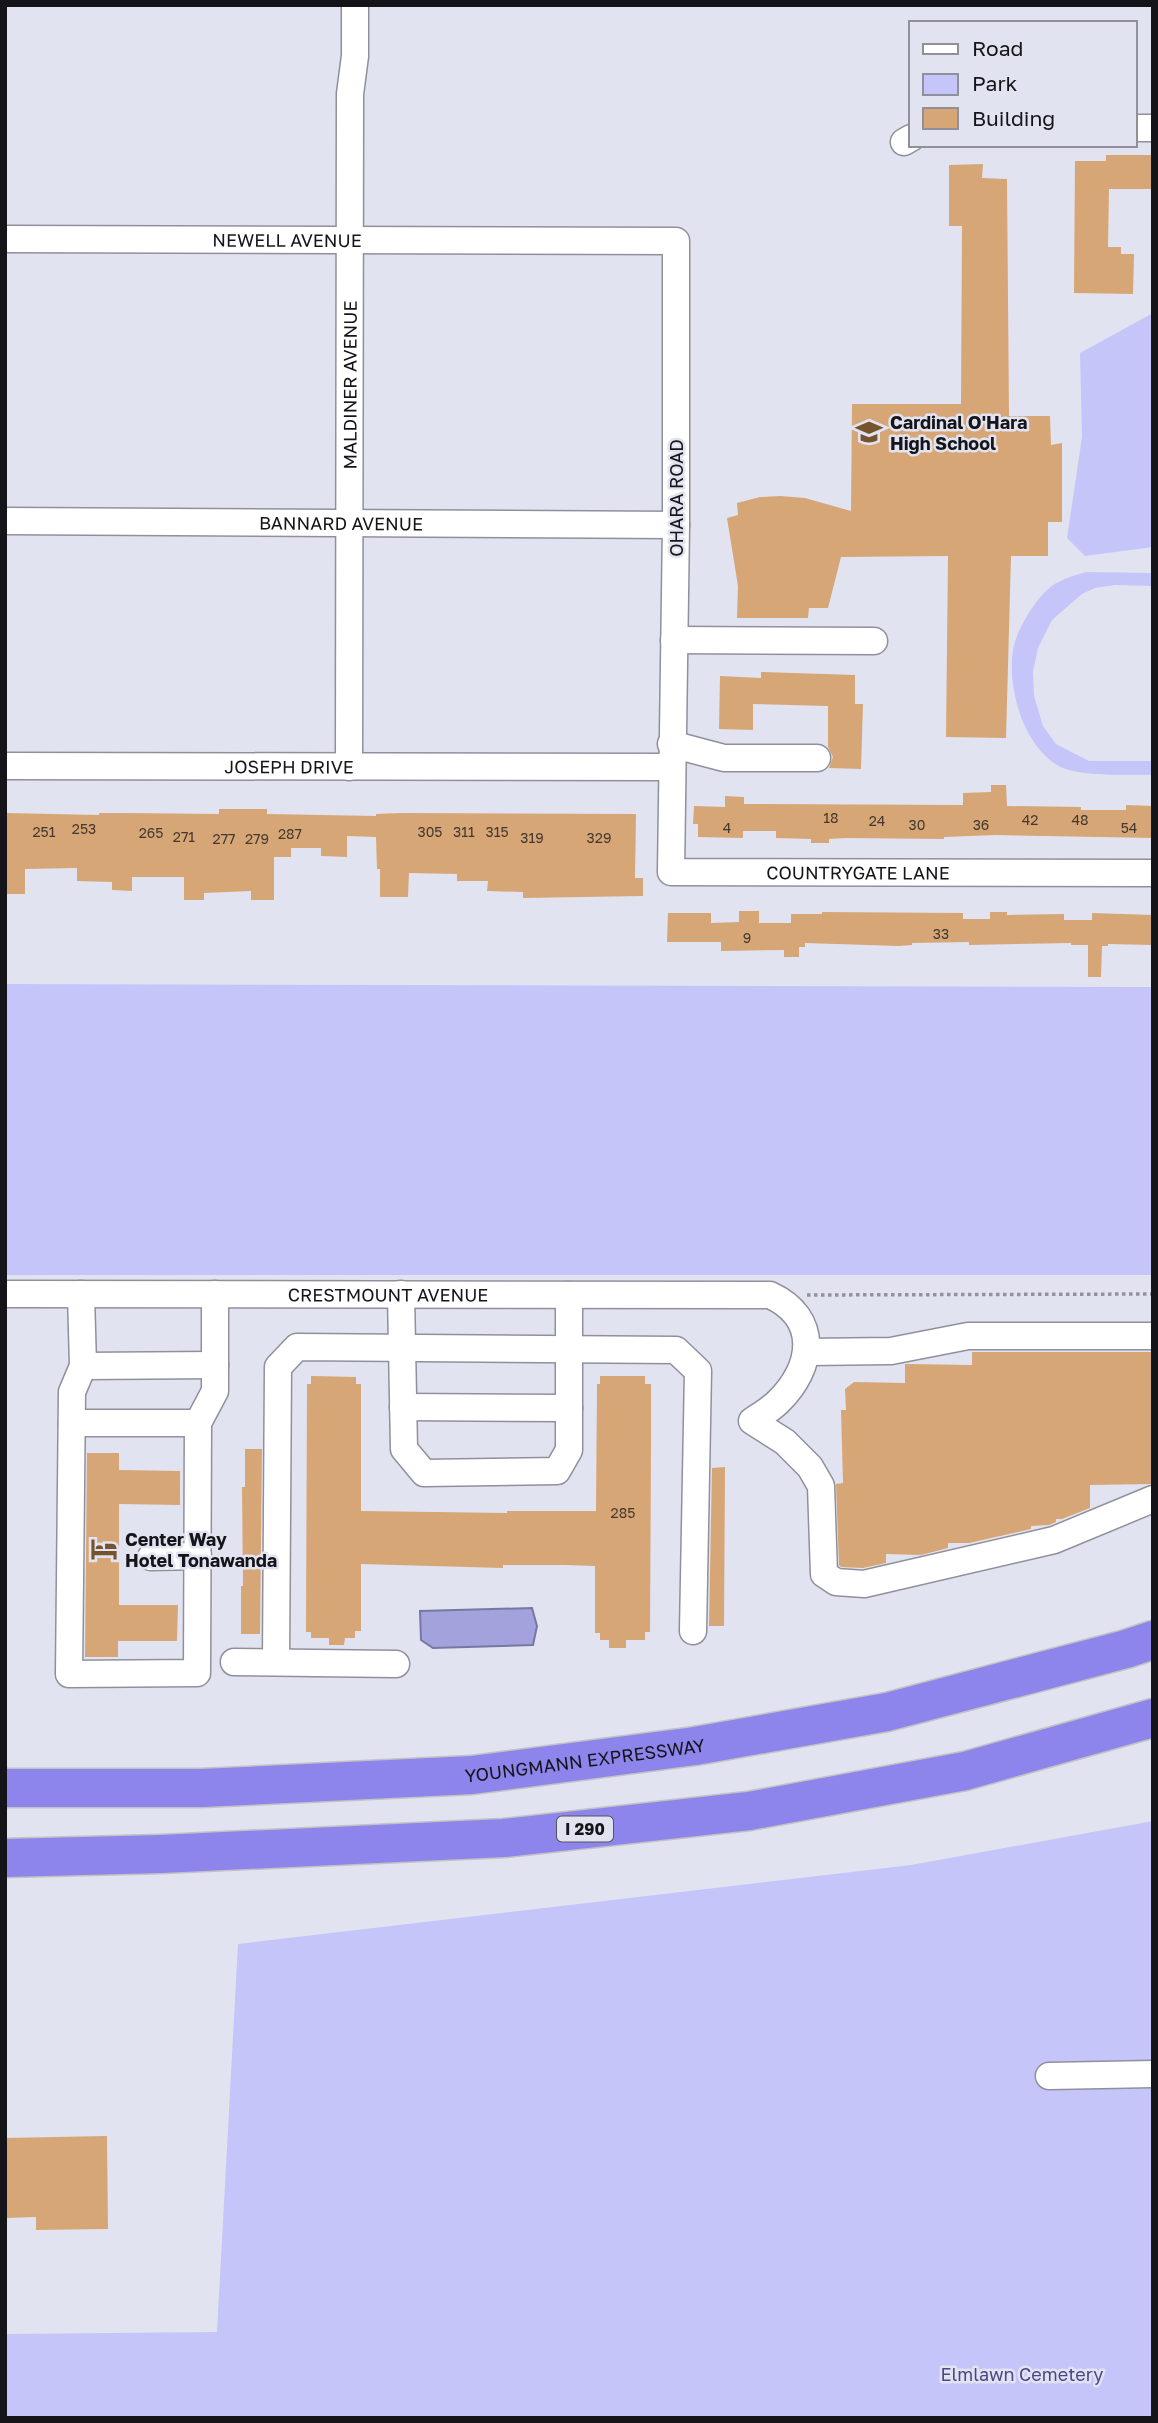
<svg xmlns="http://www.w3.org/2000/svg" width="1158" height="2423" font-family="'Golos Text',sans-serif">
  <rect width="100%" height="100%" fill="#e2e3f0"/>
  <g fill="#c6c5f9">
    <path d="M1153 313V547L1085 556 1067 538 1082 437 1080 353Z"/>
    <path d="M1086 572 1153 573V586L1115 585 1095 588 1082 594 1052 620 1038 648 1033 672 1034 696 1043 726 1056 744 1089 761H1153V775C1128 774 1078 778 1057 765 1023 744 1007 688 1013 650 1016 631 1033 603 1047 590 1057 580 1073 576 1086 572Z"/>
    <path d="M5 984 1153 987V1275H5Z"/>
    <path d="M1153 1821V2418H5V2334L217 2332 238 1944 911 1865Z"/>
  </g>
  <path fill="#a3a2dd" stroke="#7877a2" stroke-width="2" d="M532 1608 537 1626 533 1645 433 1648 421 1640 420 1611Z"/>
  <g fill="#d6a676">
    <path d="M1106 155H1153V189H1109L1108 247H1121V254H1134L1133 294 1074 293 1075 161H1106Z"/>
    <path d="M983 164 982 178 1007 179 1009 416H1050L1051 445 1062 443V522H1048V556H1011L1006 738 946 737 948 556 841 557 828 608H809L808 618H737L738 586 727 518 738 515 737 503 760 497 780 496 805 498 851 511 852 404H961L962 226H949V165Z"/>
    <path d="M761 672 855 675V704H863L861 769 829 768 833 757 828 747V706L753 704V730L719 729 720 676 761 678Z"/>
    <path d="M991 785H1006L1007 806 1081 807V810H1126V805L1153 806V838L996 835 944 837V839L845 838 829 839V843H811V839L776 838V831H743V838L698 837V824H693L694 806 725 807V796L744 797V804L963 805V793L991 792Z"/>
    <path d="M219 809H267V814L376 816V814L401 813 636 814 635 878H643V896L523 898V892L487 891 488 881H457V874L409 873 408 897H380V869H377L376 837 347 836V857L321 856V848H291V857H274V900H251V891L204 893V900H184V877H132V891L112 890V882L77 881V868L25 869V894H6L5 813 99 815V813H124L219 814Z"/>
    <path d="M739 911H759V923H791V914H822V912L963 913V919H990V912H1007V915L1064 914V920H1092V913L1153 915V945L1108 944V946H1102L1101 977H1088V945H1071V943L969 945V942L912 943V945L899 946 805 943V947H799V957H784V950L721 951V942H667L668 913H711V923L739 922Z"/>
    <path d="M972 1352H1153V1484L1090 1485V1508L1062 1519H1056V1522L1049 1525 1031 1526V1529L969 1543H948V1548L921 1555 886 1554V1563L863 1568 841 1567 839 1565 836 1484 843 1483 841 1410H846L845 1389 854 1382 905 1383V1364H907L972 1365Z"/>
    <path d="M311 1376 356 1377V1384H361V1511L507 1513V1511H596L597 1384H600V1376H645V1384H651V1446L650 1632H645V1640H626V1648H609V1640H600V1633H595V1566L564 1565H503V1568L361 1564V1631H355V1638H345L344 1645H329V1638H311V1632H306L307 1384H311Z"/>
    <path d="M245 1449H262L260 1634H241V1586H243L242 1487H245Z"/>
    <path d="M87 1453H119V1470L180 1471V1505L119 1504V1605H178L177 1641H118V1657H85Z"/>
    <path d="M725 1467 724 1626H709L712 1468Z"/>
    <path d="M107 2136 108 2229 36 2230V2217L5 2218V2138Z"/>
  </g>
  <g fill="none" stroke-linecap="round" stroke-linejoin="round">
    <g stroke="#90909d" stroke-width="29">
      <g id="minor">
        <path d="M1135 128H1153"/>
        <path d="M904 142 911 138"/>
        <path id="s1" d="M5 239 676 241V525L671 872 1153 873"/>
        <path id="s2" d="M5 521 676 525"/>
        <path d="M674 640 874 641"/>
        <path d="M671 744 724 758H817"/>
        <path id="s3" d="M5 766 671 767"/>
        <path id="s4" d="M349 767 350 94 355 56V5"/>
        <path id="s5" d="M5 1294 770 1295C820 1318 814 1367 778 1402 771 1409 761 1415 752 1421L785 1442 810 1467 821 1486 824 1574 836 1582 864 1584 1054 1540 1153 1499"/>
        <path d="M81 1294 83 1366 72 1392 69 1674 197 1673 198 1423 215 1391V1294"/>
        <path d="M401 1294 404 1449 424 1473 557 1471 569 1450V1295"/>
        <path d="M807 1352 891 1351 968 1336H1153"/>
        <path d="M83 1366 215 1365"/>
        <path d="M403 1407 569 1408"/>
        <path d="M72 1423H198"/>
        <path d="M151 1557 198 1556"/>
        <path d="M276 1661 278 1367 297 1347 676 1350 698 1371 693 1631"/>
        <path d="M234 1662 396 1664"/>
        <path d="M1049 2076 1153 2074"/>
      </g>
    </g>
    <g stroke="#c2c2c3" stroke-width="41">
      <g id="highway">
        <path id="s6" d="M5 1788H202L472 1775 695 1746 887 1712 1126 1649 1153 1640"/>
        <path d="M5 1858 161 1854 504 1838 749 1811 965 1771 1153 1718"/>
      </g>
    </g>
    <path stroke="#91929c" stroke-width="3.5" stroke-dasharray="3.5 3.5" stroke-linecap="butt" d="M807 1295 1153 1294"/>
    <use href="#minor" stroke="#fff" stroke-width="26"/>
    <use href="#highway" stroke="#8d85ec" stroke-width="38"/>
  </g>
  <defs>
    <g id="school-bare" transform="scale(2.1)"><path d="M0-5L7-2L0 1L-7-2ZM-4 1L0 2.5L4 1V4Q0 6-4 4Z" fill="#77532d" stroke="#e2e3f0" stroke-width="2.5" paint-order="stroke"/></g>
    <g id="hotel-bare" transform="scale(2.1)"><path d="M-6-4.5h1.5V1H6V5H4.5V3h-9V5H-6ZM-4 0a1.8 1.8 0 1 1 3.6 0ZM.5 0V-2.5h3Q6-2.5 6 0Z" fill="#77532d" stroke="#e2e3f0" stroke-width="2.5" paint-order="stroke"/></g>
  </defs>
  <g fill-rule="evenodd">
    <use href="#school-bare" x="869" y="432"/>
    <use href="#hotel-bare" x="104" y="1549"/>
  </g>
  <g text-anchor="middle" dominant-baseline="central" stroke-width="5" stroke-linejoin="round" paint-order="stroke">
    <g font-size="14" fill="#443830">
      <text x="831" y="817">18</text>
      <text x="1030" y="819">42</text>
      <text x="1080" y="819">48</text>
      <text x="877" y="820">24</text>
      <text x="917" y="824">30</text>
      <text x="981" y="824">36</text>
      <text x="727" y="827">4</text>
      <text x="1129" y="827">54</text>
      <text x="84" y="828">253</text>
      <text x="44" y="831">251</text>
      <text x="430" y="831">305</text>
      <text x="464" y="831">311</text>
      <text x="497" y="831">315</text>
      <text x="151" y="832">265</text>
      <text x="290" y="833">287</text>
      <text x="184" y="836">271</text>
      <text x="532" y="837">319</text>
      <text x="599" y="837">329</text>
      <text x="224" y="838">277</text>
      <text x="257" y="838">279</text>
      <text x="941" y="933">33</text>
      <text x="747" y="937">9</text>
      <text x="623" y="1512">285</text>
    </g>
    <rect fill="#e2e3f0" stroke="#52525a" stroke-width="2" x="557" y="1816.5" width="56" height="25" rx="5"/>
    <g font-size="16" font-weight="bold" fill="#141419">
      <text x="585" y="1829">I 290</text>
    </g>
    <g font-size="18" fill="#141419" stroke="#e2e3f0">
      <text stroke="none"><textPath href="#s1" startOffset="282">NEWELL AVENUE</textPath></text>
      <text stroke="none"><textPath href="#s4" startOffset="382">MALDINER AVENUE</textPath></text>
      <text transform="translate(676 498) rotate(-90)">OHARA ROAD</text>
      <text stroke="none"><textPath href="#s2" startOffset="336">BANNARD AVENUE</textPath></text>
      <text stroke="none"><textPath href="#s3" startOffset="284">JOSEPH DRIVE</textPath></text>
      <text stroke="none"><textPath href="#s1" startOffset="1489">COUNTRYGATE LANE</textPath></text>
      <text stroke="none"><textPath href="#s5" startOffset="383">CRESTMOUNT AVENUE</textPath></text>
      <text stroke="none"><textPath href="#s6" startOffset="581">YOUNGMANN EXPRESSWAY</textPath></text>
    </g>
    <g font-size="18" font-weight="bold" fill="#141419" stroke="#e2e3f0" text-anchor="start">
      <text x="890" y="422">Cardinal O'Hara<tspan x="890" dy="21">High School</tspan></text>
      <text x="125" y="1539">Center Way<tspan x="125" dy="21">Hotel Tonawanda</tspan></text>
    </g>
    <g font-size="18" fill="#4c458d" stroke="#e2e3f0">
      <text x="1022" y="2374">Elmlawn Cemetery</text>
    </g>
  </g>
  <rect width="1158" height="2423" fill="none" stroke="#141419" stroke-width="14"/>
  <rect x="909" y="21" width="228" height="126" fill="#e2e3f0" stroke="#90909a" stroke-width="2"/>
  <rect x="923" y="44" width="35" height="10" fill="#ffffff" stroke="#90909a" stroke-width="2"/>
  <text x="972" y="56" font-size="21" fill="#141419">Road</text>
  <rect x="923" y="74" width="35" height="21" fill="#c6c5f9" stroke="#90909a" stroke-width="2"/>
  <text x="972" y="91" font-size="21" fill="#141419">Park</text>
  <rect x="923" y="108" width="35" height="21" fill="#d6a676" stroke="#90909a" stroke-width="2"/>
  <text x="972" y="126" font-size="21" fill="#141419">Building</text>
</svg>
